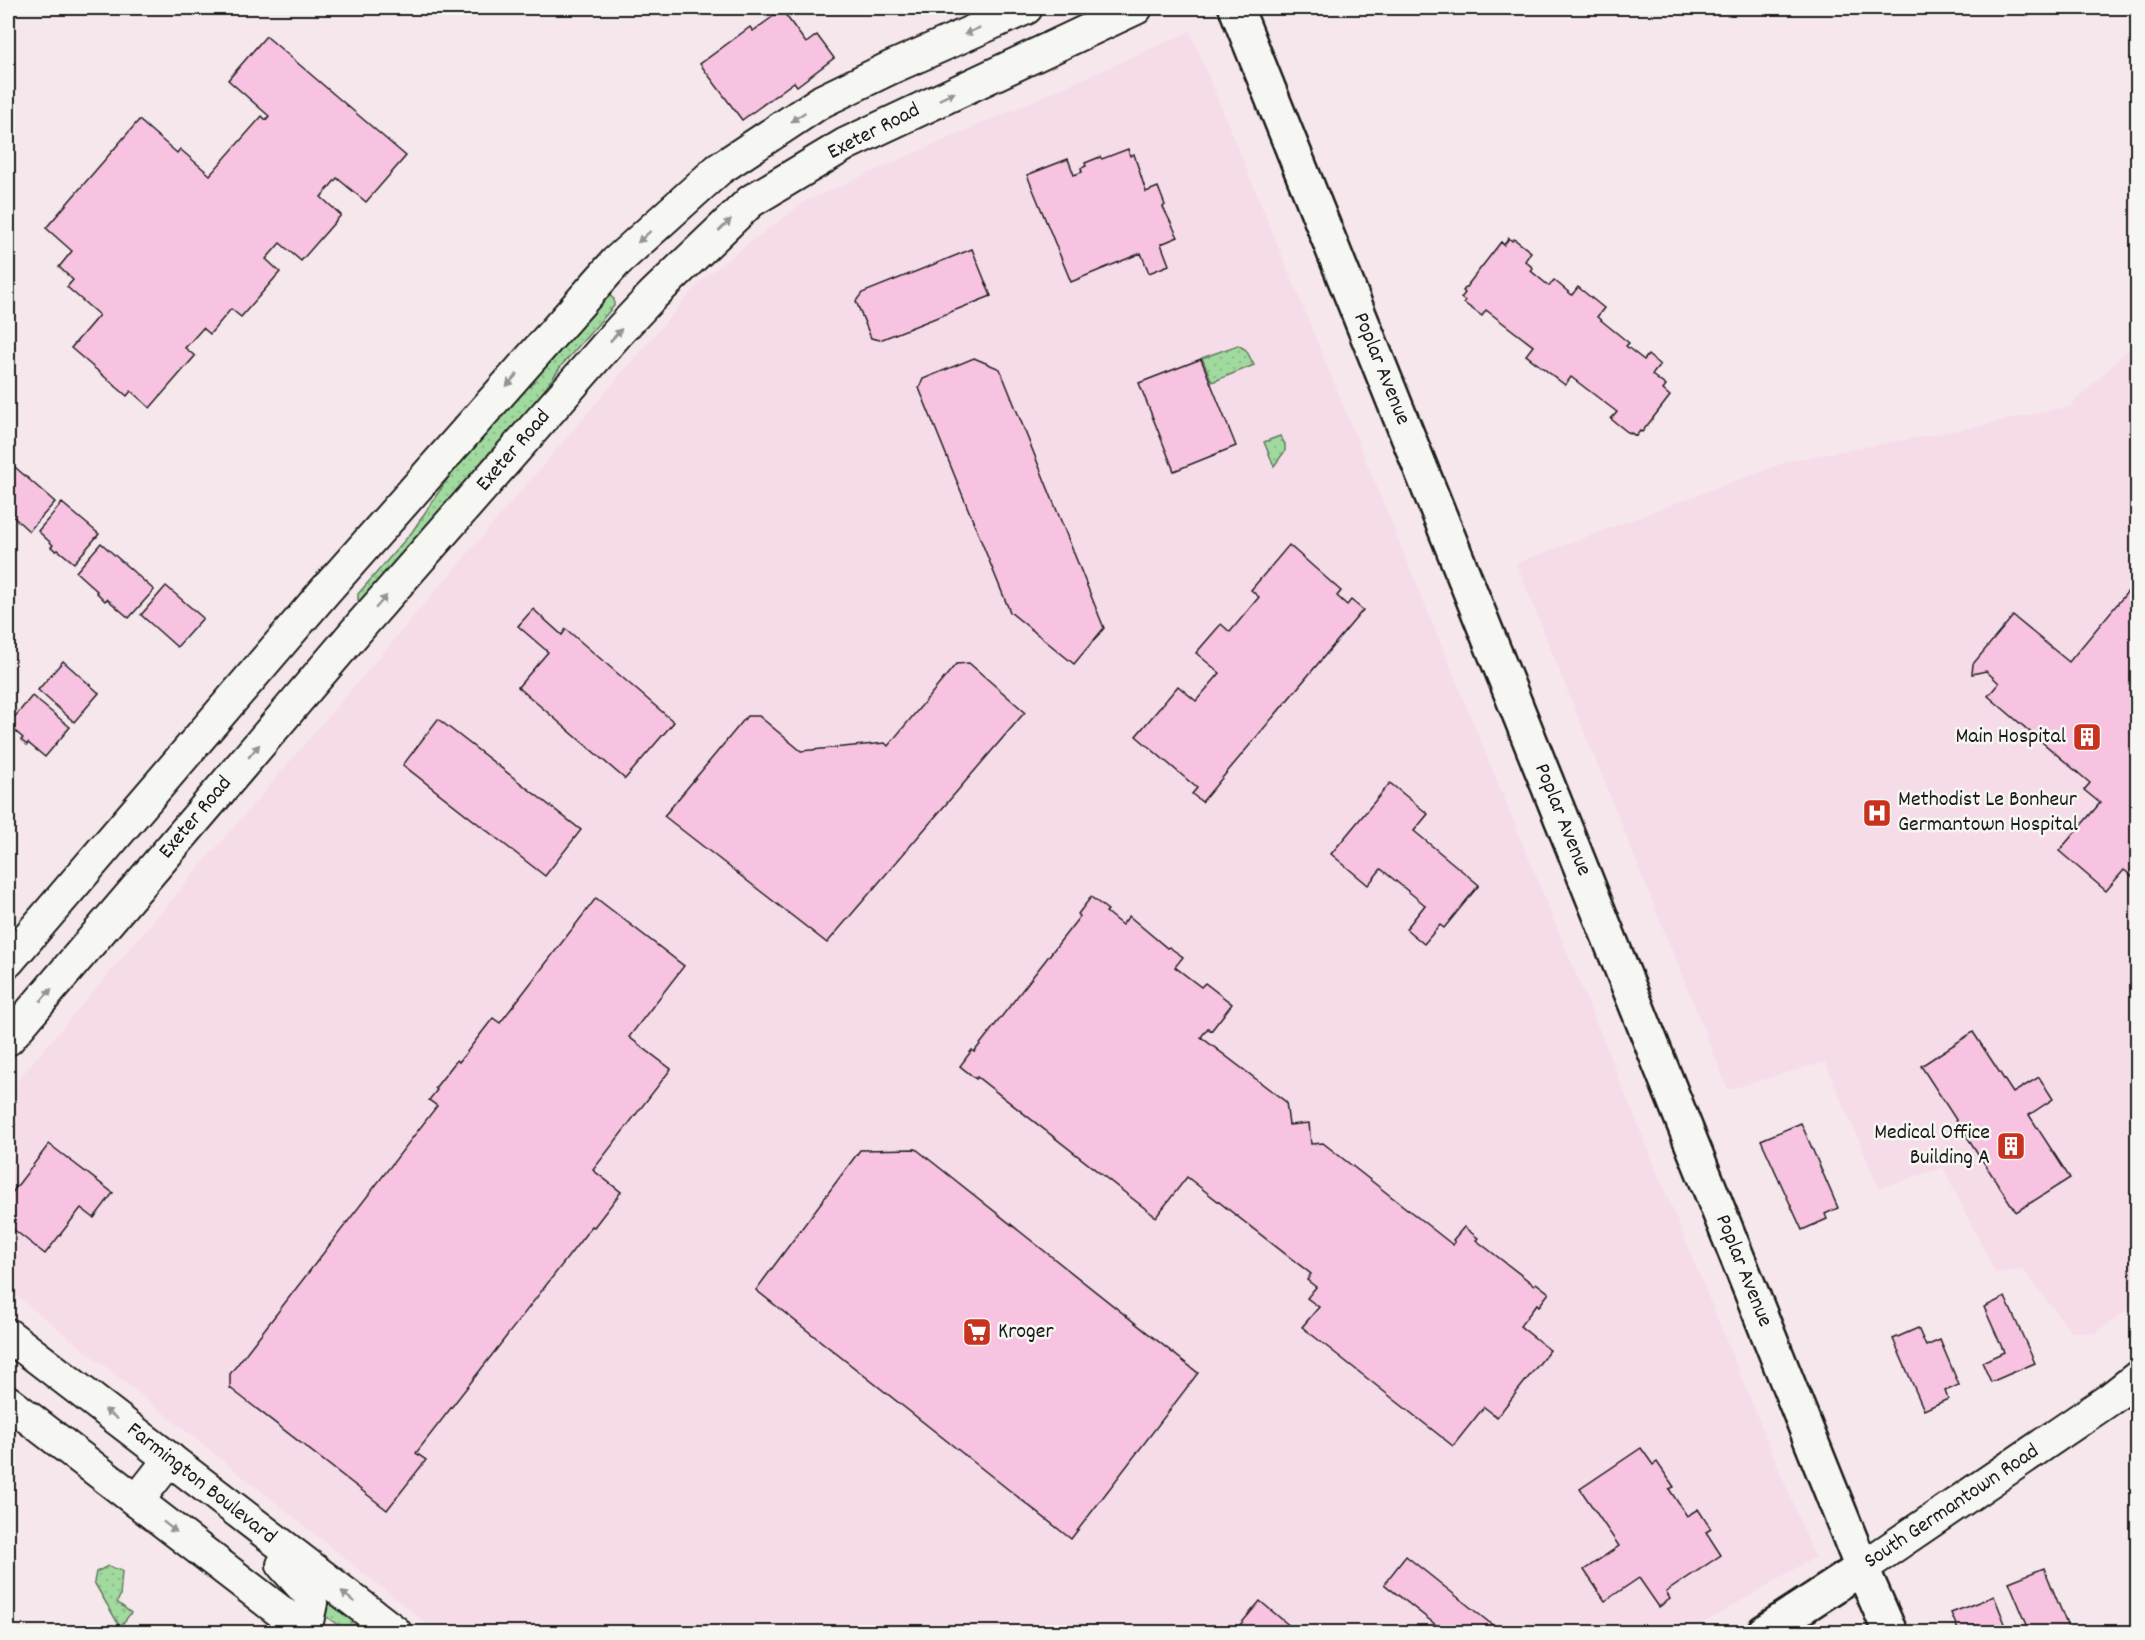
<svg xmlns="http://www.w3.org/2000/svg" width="2145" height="1640" font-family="Dekko,sans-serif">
  <defs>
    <pattern id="grass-dots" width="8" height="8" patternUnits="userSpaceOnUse" patternTransform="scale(1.5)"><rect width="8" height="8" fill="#a1da9f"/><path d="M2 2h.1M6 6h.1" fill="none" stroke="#8aba88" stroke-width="1.8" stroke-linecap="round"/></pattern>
  </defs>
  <rect width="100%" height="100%" fill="#f6e7ed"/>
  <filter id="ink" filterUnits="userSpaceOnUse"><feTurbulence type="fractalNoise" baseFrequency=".0167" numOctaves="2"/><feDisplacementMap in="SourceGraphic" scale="12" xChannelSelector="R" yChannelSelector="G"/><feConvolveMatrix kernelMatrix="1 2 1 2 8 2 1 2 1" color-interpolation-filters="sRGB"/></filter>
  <g filter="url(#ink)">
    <g fill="#f6dce9">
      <path d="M1190 31 1815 1557 1689 1632H437L8 1289V1091L703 278 804 202Z"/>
      <path d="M2137 341V1303L2096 1333 2071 1332 2023 1270 1995 1273 1943 1168 1879 1188 1825 1062 1728 1090 1516 563 1791 460 1969 428 2070 406Z"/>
    </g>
    <g fill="url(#grass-dots)" stroke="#5e7b5e" stroke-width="1.5">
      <path d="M606 295H609L614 299V306L561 366 542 394 486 467 362 602 358 600V594L412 532 452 472Z"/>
      <path d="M1238 345 1246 350 1254 365 1212 382 1202 358Z"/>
      <path d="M1280 436 1285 444V451L1274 466 1264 442Z"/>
      <path d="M108 1566 122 1571 120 1596 117 1602 131 1613 120 1627 94 1582 96 1572Z"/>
      <path d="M321 1595 369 1632H347L320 1612Z"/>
    </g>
    <g fill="#f7c3e1" stroke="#1c1c1c" stroke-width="1.5">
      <path d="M782 10 806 43 817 35 834 58 797 86 794 82 742 120 700 64 750 27 753 31Z"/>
      <path d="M266 36 406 156 366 202 337 178 321 197 341 215 301 261 280 243 266 259 280 272 241 317 231 309 210 334 203 328 185 348 195 356 150 408 131 391 127 396 71 348 99 315 67 287 73 280 59 267 72 251 46 228 139 120 177 153 180 149 210 175 262 116 266 120 269 116 228 80Z"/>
      <path d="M1128 149 1130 156 1134 154 1146 192 1158 187 1165 205 1163 207 1178 237 1161 244 1169 265 1149 273 1141 253 1071 282 1027 175 1068 159 1074 175 1082 172 1081 168 1086 166 1085 163 1100 157 1102 159Z"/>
      <path d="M1509 238 1512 241 1514 239 1531 252 1525 261 1533 268 1531 271 1549 286 1554 280 1572 295 1578 287 1604 308 1597 317 1629 343 1626 346 1644 360 1648 355 1660 365 1652 375 1666 386 1663 390 1670 396 1642 432 1640 431 1636 436 1631 433 1630 434 1611 419 1617 412 1571 377 1565 385 1526 355 1533 346 1486 310 1482 316 1464 303 1465 301 1461 298 1465 293 1463 291 1501 242 1504 245Z"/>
      <path d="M972 249 991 296 880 340 871 338 856 301 862 293Z"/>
      <path d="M974 358 1000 369 1104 628 1074 664 1010 612 919 388 923 379Z"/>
      <path d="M1201 359 1236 446 1174 471 1139 383Z"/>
      <path d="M8 461 55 502 29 531 8 512Z"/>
      <path d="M62 503 99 534 74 563 58 550 56 551 51 547 53 545 38 531Z"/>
      <path d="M101 543 154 590 129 618 107 599 105 601 96 592 97 591 76 572Z"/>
      <path d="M1289 545 1341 591 1337 596 1347 605 1351 600 1363 610 1202 802 1192 794 1197 788 1136 736 1178 686 1196 701 1220 673 1196 653 1221 624 1230 632 1259 597 1251 590Z"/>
      <path d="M2138 579V881L2124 870 2106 891 2059 851 2100 803 2084 790 2090 783 1988 696 1999 683 1986 671 1972 674 1973 664 2013 616 2069 662Z"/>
      <path d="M166 586 203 618 177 647 141 615Z"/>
      <path d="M533 609 562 635 566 629 674 722 625 779 518 687 548 652 518 626Z"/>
      <path d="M63 661 99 693 74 722 38 690Z"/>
      <path d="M969 663 1025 712 827 943 664 816 747 716H759L801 751 885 743 888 746 956 664Z"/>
      <path d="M32 696 70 727 45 757 28 743 27 745 21 740 23 738 8 725Z"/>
      <path d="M438 719 581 830 545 876 403 765Z"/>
      <path d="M1390 783 1428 814 1414 831 1479 885 1444 928 1440 925 1424 944 1406 929 1425 905 1381 869 1368 885 1331 854Z"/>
      <path d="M1091 897 1108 910 1106 912 1122 925 1129 916 1167 948 1169 947 1183 957 1175 967 1201 987 1205 983 1232 1004 1211 1031 1208 1028 1201 1037 1286 1102 1289 1125 1309 1123 1311 1144 1323 1143 1453 1245 1455 1242 1453 1240 1464 1227 1478 1238 1476 1240 1534 1285 1536 1283 1549 1293 1539 1306 1537 1304 1520 1326 1550 1350 1497 1417 1484 1407 1453 1446 1302 1327 1319 1307 1307 1298 1316 1287 1307 1280 1311 1274 1187 1177 1156 1217 977 1077 976 1079 960 1066 972 1050 974 1052 1080 916 1078 914Z"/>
      <path d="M596 898 684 966 629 1037 671 1069 593 1170 621 1192 594 1227 592 1226 416 1453 426 1460 387 1510 230 1388V1374L437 1106 429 1100 437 1090 435 1088 457 1060 459 1062 493 1018 500 1023Z"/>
      <path d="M1973 1032 2013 1093 2039 1077 2053 1099 2029 1115 2070 1178 2016 1212 1921 1066Z"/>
      <path d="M1801 1123 1838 1208 1825 1214 1827 1219 1802 1230 1761 1140Z"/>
      <path d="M49 1144 113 1193 94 1218 81 1208 45 1254 8 1225V1198Z"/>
      <path d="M916 1149 1198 1373 1071 1539 756 1290 860 1150Z"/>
      <path d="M2005 1297 2035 1363 1991 1382 1982 1362 2004 1352 1984 1307Z"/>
      <path d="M1918 1328 1926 1346 1940 1340 1959 1385 1945 1391 1948 1399 1924 1410 1893 1339Z"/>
      <path d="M1641 1448 1653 1465 1657 1462 1674 1487 1669 1489 1687 1516 1698 1509 1711 1529 1706 1532 1721 1555 1666 1592 1670 1599 1659 1607 1639 1578 1605 1601 1584 1570 1619 1546 1580 1489Z"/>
      <path d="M1406 1556 1500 1631 1503 1627 1510 1632H1445L1384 1584Z"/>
      <path d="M2044 1568 2070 1632H2030L2009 1582Z"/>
      <path d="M1994 1596 2008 1631 1959 1632 1951 1613Z"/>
      <path d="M1260 1601 1291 1627 1287 1632H1234Z"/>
    </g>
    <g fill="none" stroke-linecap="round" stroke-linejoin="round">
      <g stroke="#1c1c1c" stroke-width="36">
        <g id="secondary">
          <path d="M8 961 325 591 616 262 719 169 822 101 890 68 1026 8"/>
          <path d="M8 1039 363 623 621 329 653 295 751 201 846 144 1136 8"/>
          <path d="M8 1335 395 1632"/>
          <path d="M8 1402 307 1632"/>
          <path d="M137 1501 170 1459"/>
          <path d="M283 1565 310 1595 311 1603 305 1631"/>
          <path d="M1862 1568 2110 1399 2138 1377"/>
        </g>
      </g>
      <g stroke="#1c1c1c" stroke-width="38">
        <g id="primary">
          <path d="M1236 8 1862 1568 1890 1632"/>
          <path d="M1764 1632 1862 1568"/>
        </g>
      </g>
      <use href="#secondary" stroke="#f6f6f2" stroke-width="32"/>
      <use href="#primary" stroke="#f6f6f2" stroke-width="33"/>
    </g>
    <defs><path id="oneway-solid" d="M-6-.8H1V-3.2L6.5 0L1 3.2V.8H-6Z" transform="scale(1.5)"/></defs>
    <g fill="#949492">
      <use href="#oneway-solid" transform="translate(972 31) rotate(156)"/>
      <use href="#oneway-solid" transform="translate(947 96) rotate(-25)"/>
      <use href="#oneway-solid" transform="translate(798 117) rotate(146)"/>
      <use href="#oneway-solid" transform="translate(725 225) rotate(-44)"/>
      <use href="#oneway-solid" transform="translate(644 237) rotate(138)"/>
      <use href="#oneway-solid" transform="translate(616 335) rotate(-48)"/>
      <use href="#oneway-solid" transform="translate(512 380) rotate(132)"/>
      <use href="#oneway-solid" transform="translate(381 602) rotate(-49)"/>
      <use href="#oneway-solid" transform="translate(254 751) rotate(-50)"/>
      <use href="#oneway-solid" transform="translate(46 995) rotate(-49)"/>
      <use href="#oneway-solid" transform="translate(111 1414) rotate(-143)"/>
      <use href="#oneway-solid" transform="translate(170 1527) rotate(38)"/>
      <use href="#oneway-solid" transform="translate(348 1597) rotate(-142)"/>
    </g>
  </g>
  <defs>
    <g id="building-square" transform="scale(1.5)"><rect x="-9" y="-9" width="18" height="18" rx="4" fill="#c8321e" stroke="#f6f6f2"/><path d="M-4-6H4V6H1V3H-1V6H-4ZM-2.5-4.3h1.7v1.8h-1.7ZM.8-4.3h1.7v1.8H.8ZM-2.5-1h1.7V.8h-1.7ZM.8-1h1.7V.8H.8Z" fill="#fff"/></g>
    <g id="hospital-square" transform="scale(1.5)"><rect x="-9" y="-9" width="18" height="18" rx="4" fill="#c8321e" stroke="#f6f6f2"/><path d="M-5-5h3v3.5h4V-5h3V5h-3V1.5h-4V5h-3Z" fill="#fff"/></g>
    <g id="supermarket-square" transform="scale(1.5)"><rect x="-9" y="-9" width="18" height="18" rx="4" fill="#c8321e" stroke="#f6f6f2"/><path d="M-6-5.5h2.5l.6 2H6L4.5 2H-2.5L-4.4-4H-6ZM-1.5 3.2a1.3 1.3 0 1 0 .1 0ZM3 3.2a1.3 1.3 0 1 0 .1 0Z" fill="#fff"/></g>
  </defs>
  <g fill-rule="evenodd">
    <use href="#building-square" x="2087" y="737"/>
    <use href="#hospital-square" x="1877" y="813"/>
    <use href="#building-square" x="2011" y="1146"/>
    <use href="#supermarket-square" x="977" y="1332"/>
  </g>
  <g text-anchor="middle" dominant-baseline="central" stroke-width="5" stroke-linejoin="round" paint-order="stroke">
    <g font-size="22" fill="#1c1c1c" stroke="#f6f6f2">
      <text transform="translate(874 132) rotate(-27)">Exeter Road</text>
      <text transform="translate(1381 369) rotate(68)">Poplar Avenue</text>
      <text transform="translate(514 451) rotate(-49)">Exeter Road</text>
      <text transform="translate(196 818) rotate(-50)">Exeter Road</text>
      <text transform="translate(1562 820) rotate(68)">Poplar Avenue</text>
      <text transform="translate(1743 1271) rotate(68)">Poplar Avenue</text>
      <text transform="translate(201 1484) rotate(38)">Farmington Boulevard</text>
      <text transform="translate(1952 1507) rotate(-34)">South Germantown Road</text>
    </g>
    <g font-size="22" fill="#1c1c1c" stroke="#f6f6f2" text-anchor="end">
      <text x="2066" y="737">Main Hospital</text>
      <text x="1898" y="800" text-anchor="start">Methodist Le Bonheur<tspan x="1898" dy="25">Germantown Hospital</tspan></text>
      <text x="1990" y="1133">Medical Office<tspan x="1990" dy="25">Building A</tspan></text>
      <text x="998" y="1332" text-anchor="start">Kroger</text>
    </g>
  </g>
  <rect width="2145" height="1640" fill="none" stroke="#f6f6f2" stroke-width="30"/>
  <rect x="15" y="15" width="2115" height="1610" fill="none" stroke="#1c1c1c" stroke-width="2" filter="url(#ink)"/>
</svg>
